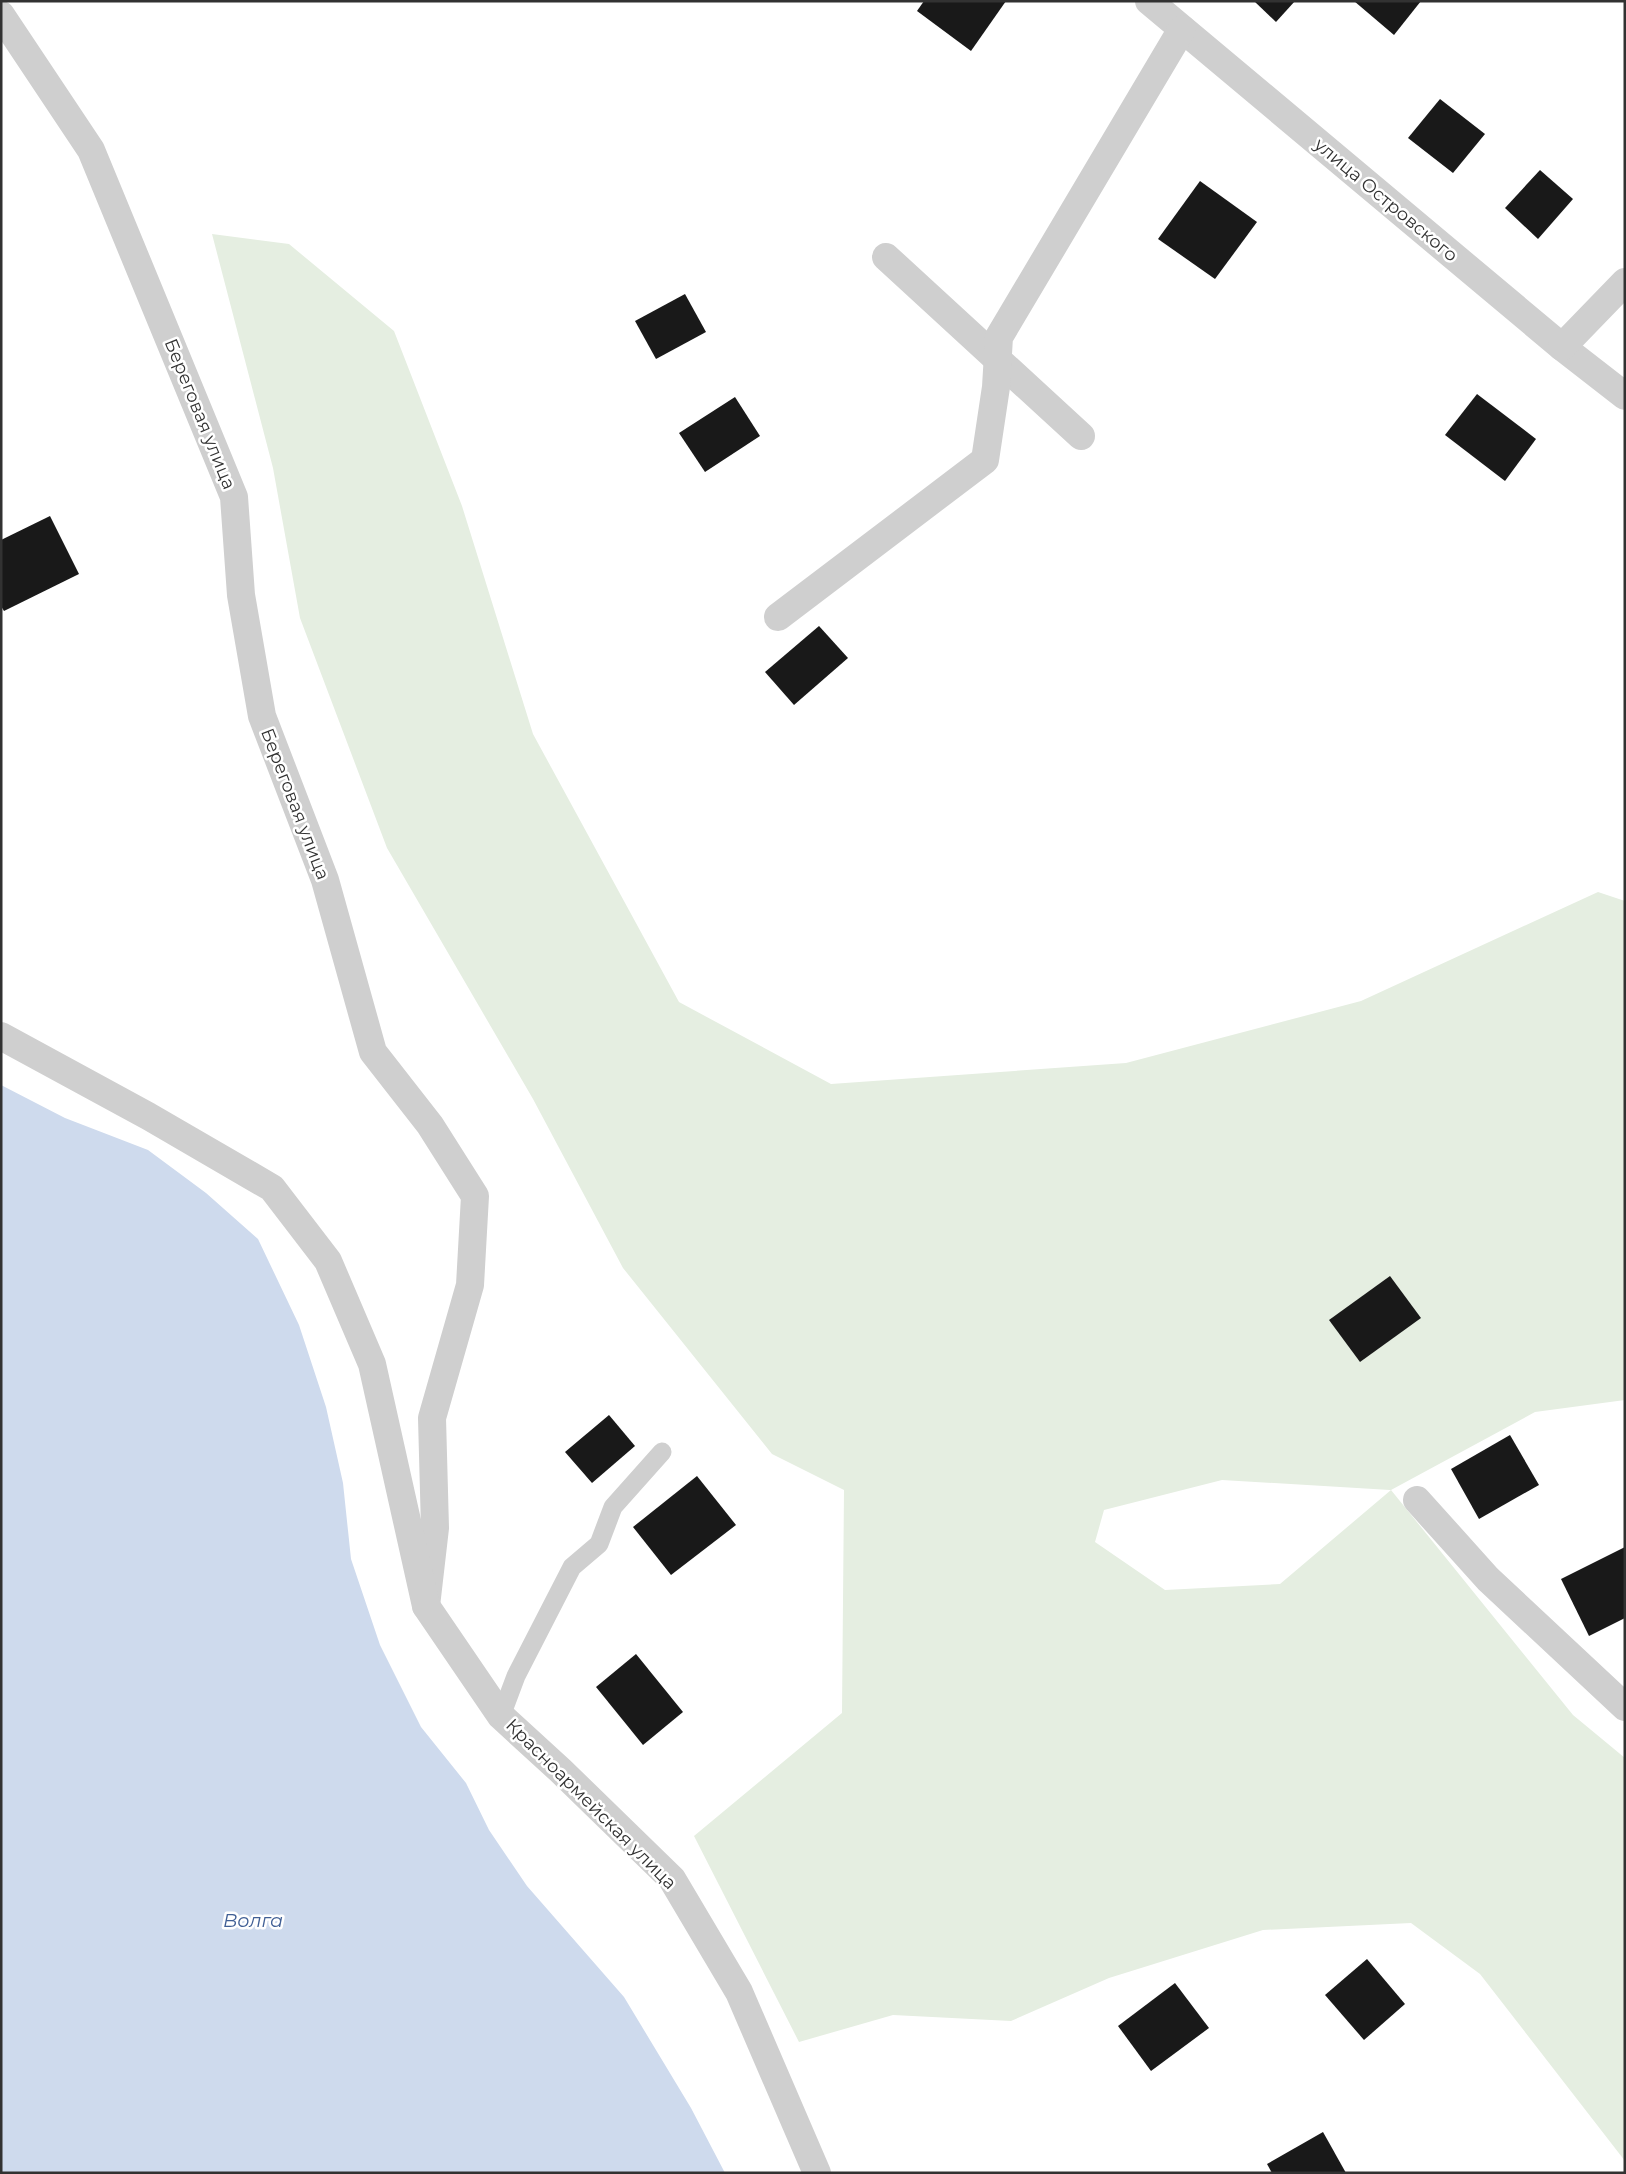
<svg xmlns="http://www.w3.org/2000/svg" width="1626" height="2174" font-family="Montserrat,sans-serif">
  <rect width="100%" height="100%" fill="#fff"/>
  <path fill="#e5eee1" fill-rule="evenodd" d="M212 234 289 244 394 331 462 506 533 734 679 1002 831 1084 1126 1063 1361 1001 1598 892 1625 901V1400L1535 1412 1391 1490 1573 1715 1625 1758V2161L1480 1974 1411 1923 1263 1930 1109 1978 1011 2021 893 2015 799 2042 694 1836 842 1713 844 1490 772 1454 623 1268 533 1099 387 848 300 618 273 468ZM1222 1480 1390 1490H1391L1280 1584 1165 1590 1095 1542 1104 1510Z"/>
  <path fill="#cedaed" d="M1 1085 65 1118 148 1150 206 1193 258 1239 299 1325 326 1407 343 1483 351 1559 380 1645 421 1727 466 1783 489 1830 527 1886 624 1997 691 2108 725 2173H1Z"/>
  <g fill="#191919">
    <path d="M924 1H1006L971 51 917 11Z"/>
    <path d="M1254 1H1295L1276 22Z"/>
    <path d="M1354 1H1421L1394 35Z"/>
    <path d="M1440 99 1485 134 1453 173 1408 138Z"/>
    <path d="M1540 170 1573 199 1538 239 1505 208Z"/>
    <path d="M1200 181 1257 222 1215 279 1158 239Z"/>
    <path d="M685 294 706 332 656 359 635 321Z"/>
    <path d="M1477 394 1536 439 1505 481 1445 435Z"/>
    <path d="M735 397 760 436 705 472 679 433Z"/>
    <path d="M50 516 79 574 4 611 1 606V540Z"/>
    <path d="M819 626 848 658 794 705 765 672Z"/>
    <path d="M1390 1276 1421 1318 1360 1362 1329 1320Z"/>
    <path d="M609 1415 635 1446 592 1483 565 1452Z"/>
    <path d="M1510 1435 1539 1485 1479 1519 1451 1469Z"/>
    <path d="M697 1476 736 1525 671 1575 633 1527Z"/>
    <path d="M1625 1547V1618L1589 1636 1561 1579Z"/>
    <path d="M636 1654 683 1712 643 1745 596 1687Z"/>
    <path d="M1367 1959 1405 2004 1364 2040 1325 1995Z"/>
    <path d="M1175 1983 1209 2028 1151 2071 1118 2026Z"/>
    <path d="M1323 2132 1346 2173H1272L1267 2164Z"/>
  </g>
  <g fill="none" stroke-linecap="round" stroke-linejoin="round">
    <path stroke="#cfcfcf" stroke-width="19" d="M501 1716 516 1676 572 1567 599 1544 613 1507 662 1452"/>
    <g stroke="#cfcfcf" stroke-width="28">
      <path d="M1149 1 1562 347 1625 396"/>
      <path d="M1 15 91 150 234 497 241 595 262 716 325 880 373 1052 430 1125 475 1196 470 1285 432 1418 435 1528 426 1606"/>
      <path d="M886 257 1081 436"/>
      <path d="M1562 347 1625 282"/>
      <path d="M778 617 985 460 996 387 999 337 1182 29"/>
      <path d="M1 1036 148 1116 272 1188 328 1261 372 1364 426 1606 501 1716 560 1770 672 1879 739 1992 817 2173"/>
      <path d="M1417 1500 1488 1579 1625 1707"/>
    </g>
  </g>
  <g text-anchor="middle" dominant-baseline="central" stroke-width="5" stroke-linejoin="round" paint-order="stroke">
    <g font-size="18" fill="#323232" stroke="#fff">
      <text transform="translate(1386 200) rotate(40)">улица Островского</text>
      <text transform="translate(200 414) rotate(68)">Береговая улица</text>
      <text transform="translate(295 804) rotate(69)">Береговая улица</text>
      <text transform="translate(591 1804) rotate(45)">Красноармейская улица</text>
    </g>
    <g font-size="19" font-style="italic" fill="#405f95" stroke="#fff">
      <text x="253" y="1920">Волга</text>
    </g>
  </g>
  <rect width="1626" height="2174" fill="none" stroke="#323232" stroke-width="5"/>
</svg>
